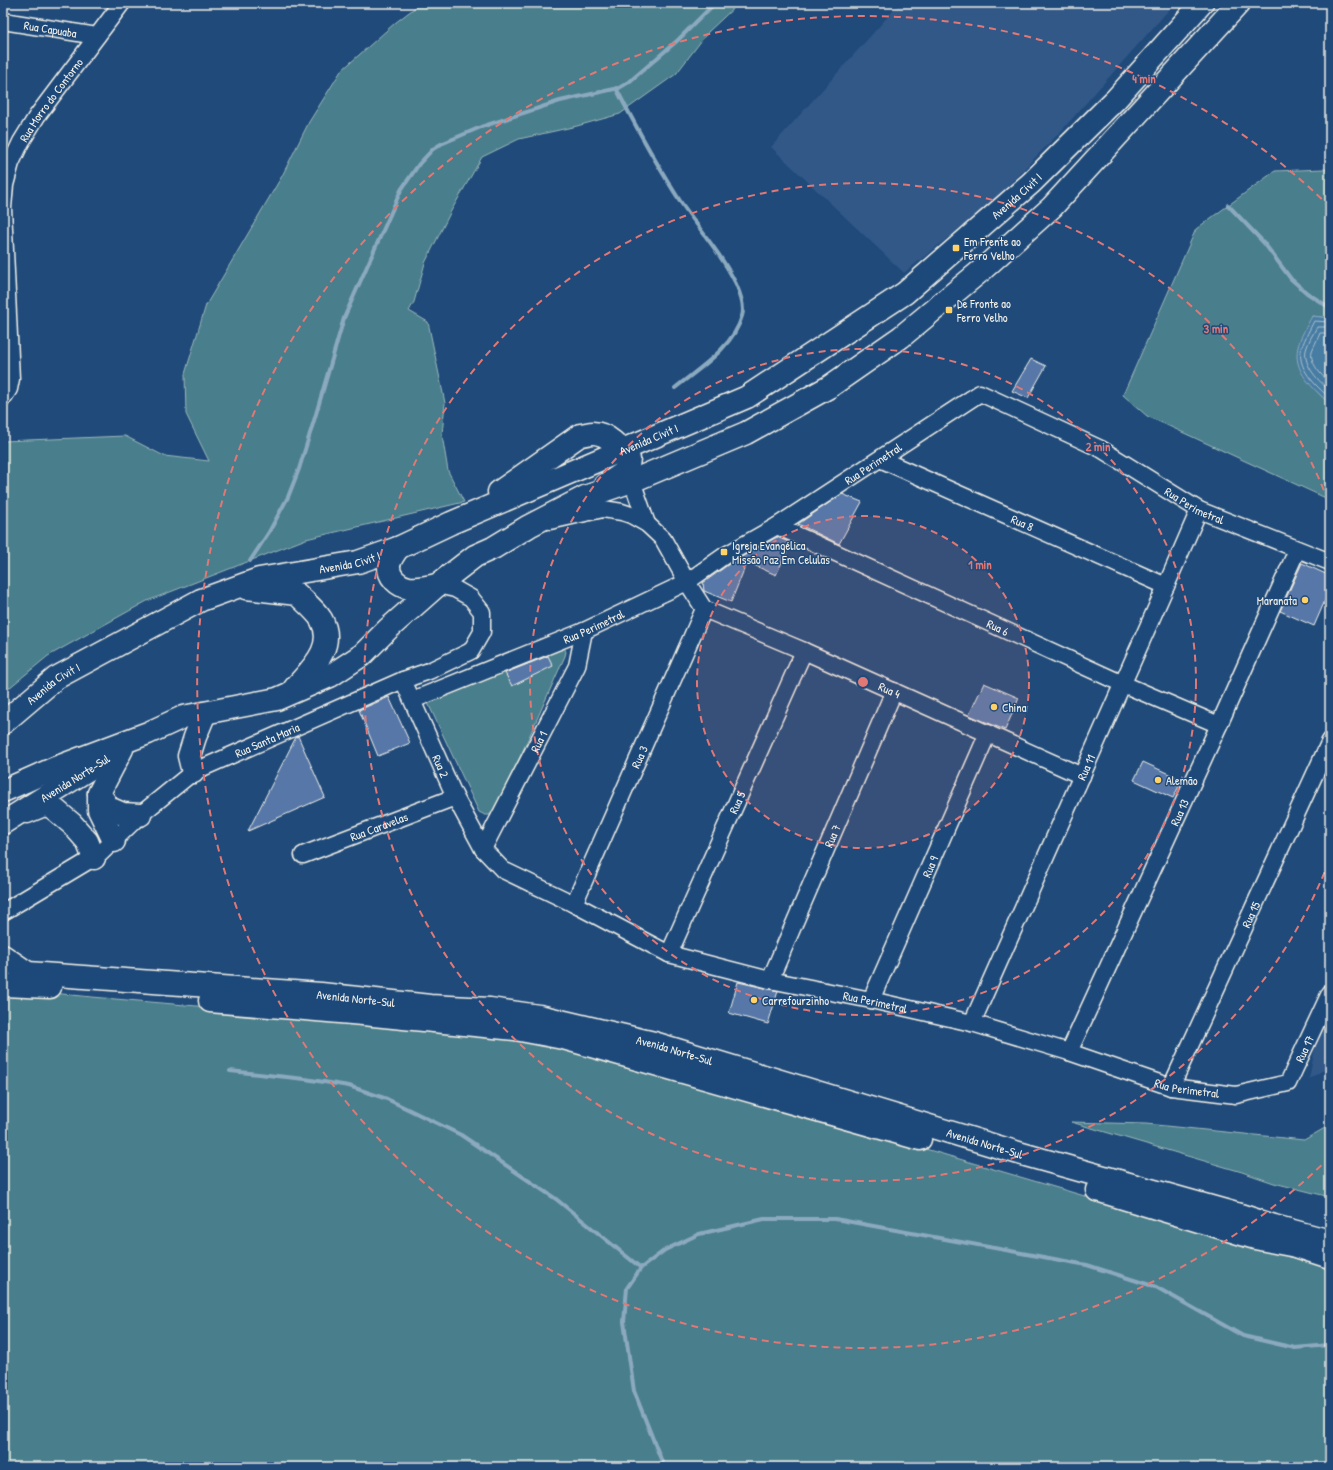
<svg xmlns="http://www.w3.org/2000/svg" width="1333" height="1470" viewBox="0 0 1333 1470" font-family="'Patrick Hand',sans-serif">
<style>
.built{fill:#305888}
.green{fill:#497e8c;stroke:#9eb8ba}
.water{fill:#467ba3;stroke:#8caabf}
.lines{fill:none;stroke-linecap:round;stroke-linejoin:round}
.shore{stroke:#aec2cc;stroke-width:1}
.stream{stroke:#8caabf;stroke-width:4}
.building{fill:#5777a8;stroke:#f4f1e8}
.street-casing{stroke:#f4f1e8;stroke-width:19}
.secondary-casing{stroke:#f4f1e8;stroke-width:25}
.street{stroke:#1f4a7a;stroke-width:16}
.secondary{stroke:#1f4a7a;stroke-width:22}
.ring{fill:none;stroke:#e27875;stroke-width:2;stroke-dasharray:7 5}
.poi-dot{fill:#ffd166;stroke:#1f4a7a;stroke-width:1.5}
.labels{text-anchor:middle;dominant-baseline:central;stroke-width:3;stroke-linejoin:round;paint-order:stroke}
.street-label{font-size:12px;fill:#f4f1e8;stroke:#1f4a7a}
.poi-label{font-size:12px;fill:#f4f1e8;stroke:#1f4a7a;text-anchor:start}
.centre{fill:#e27875;stroke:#1f4a7a;stroke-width:2}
.ring-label{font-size:12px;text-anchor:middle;font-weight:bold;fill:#e27875;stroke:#1f4a7a;stroke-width:3;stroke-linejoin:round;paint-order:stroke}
</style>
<rect width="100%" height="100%" fill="#1f4a7a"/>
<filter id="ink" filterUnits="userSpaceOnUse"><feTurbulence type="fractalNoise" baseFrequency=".025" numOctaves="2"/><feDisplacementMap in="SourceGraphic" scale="8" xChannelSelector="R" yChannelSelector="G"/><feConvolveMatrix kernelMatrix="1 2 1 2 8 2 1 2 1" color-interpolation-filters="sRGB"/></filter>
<g filter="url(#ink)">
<g class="built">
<polygon points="900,3 1175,3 1063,129 990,204 904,273 771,147"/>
<polygon points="1330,1013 1330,1066 1309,1079 1315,1048"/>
</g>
<g class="green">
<polygon points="421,3 739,3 708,32 676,74 620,114 577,126 519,139 482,157 451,211 425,263 414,302 409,311 428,322 445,403 442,435 448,471 464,502 306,539 147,601 48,656 3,693 3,441 125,436 164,456 209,461 186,414 185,374 206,305 282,176 309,122 341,71 395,23"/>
<polygon points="1323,169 1330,170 1330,318 1312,316 1317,392 1330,404 1330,500 1147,416 1123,395 1196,229 1275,171"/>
<polygon points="563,645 566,652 565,656 497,809 492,815 485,815 479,812 427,701"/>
<polygon points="3,988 92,997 348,1019 475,1033 618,1060 912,1145 1186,1226 1330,1261 1330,1467 3,1467"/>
<polygon points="1071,1122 1146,1124 1304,1140 1330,1125 1330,1197 1274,1183 1242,1172"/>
</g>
<path class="water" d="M1312,316L1330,318V404C1314,389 1292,371 1298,347C1300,337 1307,326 1312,316Z"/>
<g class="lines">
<g class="shore">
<path d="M1330,322L1314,321C1310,329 1305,338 1302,347C1295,367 1316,386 1330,398"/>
<path d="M1330,327H1317C1313,334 1308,342 1306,350C1303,366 1319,381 1330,391"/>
<path d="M1330,333H1320C1318,339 1314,345 1312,351C1309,363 1322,376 1330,383"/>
</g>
<g class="stream">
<path d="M616,88C636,127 658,167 682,204C700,230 722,255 736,284C740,293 745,307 742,316C733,348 699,368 675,388"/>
<polyline points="1228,205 1264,243 1291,279 1307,293 1330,308"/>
<polyline points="250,561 269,532 288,497 299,469 316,414 344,318 401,190 419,164 433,149 441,144 481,127 560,101 619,88 629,82 678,40 715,3"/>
<polyline points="230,1071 305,1079 349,1086 387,1099 461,1135 556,1199 641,1268"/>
<polyline points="664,1467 634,1391 624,1322 627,1288 641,1268 665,1250 699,1234 764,1219 835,1219 1087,1265 1156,1287 1243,1336 1295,1348 1330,1345"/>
</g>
</g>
<g class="building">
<polygon points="1031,359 1046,366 1028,398 1012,391"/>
<polygon points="842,494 862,502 839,544 798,524"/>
<polygon points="777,537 791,543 776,575 747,562 731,602 704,591 703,583 729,564"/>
<polygon points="1302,563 1330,576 1330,589 1314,626 1280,611"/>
<polygon points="548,656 553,666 512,686 505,673"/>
<polygon points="984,683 1019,698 1005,730 969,715"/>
<polygon points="389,697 410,743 378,756 359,710"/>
<polygon points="298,736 325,797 248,831 296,737"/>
<polygon points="1143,762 1182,780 1173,798 1134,780"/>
<polygon points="738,982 778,991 768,1024 729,1013"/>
</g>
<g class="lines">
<defs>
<g id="street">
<path id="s1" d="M3,21L97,36"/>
<path id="s2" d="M3,398L9,389L11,379L3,208L5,185L11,163L21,142L37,116L122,3"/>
<path id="s3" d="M880,459L1166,586"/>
<polyline points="632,481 647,524"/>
<path id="s4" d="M550,521L603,509L622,512L631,515L647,524L663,539L687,582L704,609L804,651L1082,776"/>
<path id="s5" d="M777,526L1123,684L1219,725"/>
<path id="s6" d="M403,680L455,797L483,849L503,870L574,904L669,954L770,980L871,1000L972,1023L1069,1052L1171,1087L1236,1095L1288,1083L1330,993"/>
<path id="s7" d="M413,700L584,631L687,582L724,556L777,526L980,393L1101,449L1199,510L1330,562"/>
<path id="s8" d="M483,849L577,666L584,631"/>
<path id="s9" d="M303,855L455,797"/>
<path id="s10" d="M574,904L704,609"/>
<path id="s11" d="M3,912L100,854L140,815L193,772L403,680L429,671L471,651L482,632V612L471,598L455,589L437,585"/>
<path id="s12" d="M669,954L804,651"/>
<path id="s13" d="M770,980L894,691"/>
<path id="s14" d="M871,1000L988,733"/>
<path id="s15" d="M972,1023L1166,586L1199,510"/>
<path id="s16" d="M1069,1052L1219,725L1297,550"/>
<path id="s17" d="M1171,1087L1330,741"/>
</g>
<g id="secondary">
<path d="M499,492L580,435C584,435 589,433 593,433C608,433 620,448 629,459C628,474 616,477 605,485"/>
<path d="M398,548C395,553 390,559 389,565C388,577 398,586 409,588C419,589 428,587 437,585"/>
<path d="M246,588L297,594C304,601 316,611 321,619C337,647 311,669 294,689"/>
<path id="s18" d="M3,723L56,678L201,600L259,579L358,562L398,548L451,523L747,397L905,293L1031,183L1116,99L1202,3"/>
<polyline points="122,749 99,793 109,808 123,814 140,815"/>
<polyline points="193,772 189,756 195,737 205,713"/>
<polyline points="3,791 55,768 148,733 183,717 277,699 330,676 362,655 388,629 440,583 475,556 493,548 529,526 585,497 632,481 746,433 829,387 901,337 983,269 1052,207 1239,3"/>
<polyline points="99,794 99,810 114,841"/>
<polyline points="27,812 44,805 52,807 72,824 87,841 94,858"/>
<polyline points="3,823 105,759"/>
<path id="s19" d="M3,956L28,973L321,994L430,1006L490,1009L539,1016L654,1043L1022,1154L1240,1215L1274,1226L1330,1241"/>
<polyline points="3,985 50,987"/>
<polyline points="210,1001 363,1014 515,1029 563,1038 920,1139"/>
<polyline points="1097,1190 1255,1238 1296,1246 1330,1257"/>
</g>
</defs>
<use href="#street" class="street-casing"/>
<use href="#secondary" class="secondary-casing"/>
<use href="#street" class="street"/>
<use href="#secondary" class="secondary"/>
</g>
</g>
<circle cx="863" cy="682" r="166" fill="#e27875" fill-opacity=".12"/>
<g class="ring">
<circle cx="863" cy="682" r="166"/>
<circle cx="863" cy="682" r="333"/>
<path d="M1329 861A499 499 0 1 1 1329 503"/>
<path d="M1330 1157A666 666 0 1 1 1330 207"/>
</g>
<g class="poi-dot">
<rect x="952" y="244" width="8" height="8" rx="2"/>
<rect x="945" y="306" width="8" height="8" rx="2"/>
<rect x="720" y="548" width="8" height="8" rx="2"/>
<circle cx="1305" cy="600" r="4"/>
<circle cx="994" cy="707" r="4"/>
<circle cx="1158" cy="780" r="4"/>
<circle cx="754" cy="1000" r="4"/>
</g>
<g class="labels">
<g class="street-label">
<text stroke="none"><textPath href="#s1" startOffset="48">Rua Capuaba</textPath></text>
<text stroke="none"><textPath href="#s2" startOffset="313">Rua Morro do Contorno</textPath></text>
<text stroke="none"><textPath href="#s18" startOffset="1156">Avenida Civit I</textPath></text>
<text stroke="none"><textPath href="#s18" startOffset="712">Avenida Civit I</textPath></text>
<text stroke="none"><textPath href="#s7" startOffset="519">Rua Perimetral</textPath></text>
<text stroke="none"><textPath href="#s7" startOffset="890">Rua Perimetral</textPath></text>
<text stroke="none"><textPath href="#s3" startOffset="156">Rua 8</textPath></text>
<text stroke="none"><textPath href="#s18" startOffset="388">Avenida Civit I</textPath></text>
<text stroke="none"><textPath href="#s7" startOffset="195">Rua Perimetral</textPath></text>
<text stroke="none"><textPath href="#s5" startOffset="243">Rua 6</textPath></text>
<text stroke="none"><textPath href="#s18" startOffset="64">Avenida Civit I</textPath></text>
<text stroke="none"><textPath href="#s4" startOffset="407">Rua 4</textPath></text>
<text stroke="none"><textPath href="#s11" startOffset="318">Rua Santa Maria</textPath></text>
<text stroke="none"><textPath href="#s8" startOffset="121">Rua 1</textPath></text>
<text stroke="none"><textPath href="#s10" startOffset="161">Rua 3</textPath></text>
<text stroke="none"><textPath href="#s6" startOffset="94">Rua 2</textPath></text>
<text stroke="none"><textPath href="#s15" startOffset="280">Rua 11</textPath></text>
<text transform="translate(75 778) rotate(-32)">Avenida Norte-Sul</text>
<text stroke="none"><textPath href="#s12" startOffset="166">Rua 5</textPath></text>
<text stroke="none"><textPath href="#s16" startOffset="264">Rua 13</textPath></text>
<text stroke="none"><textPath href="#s9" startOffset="81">Rua Caravelas</textPath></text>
<text stroke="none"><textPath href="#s13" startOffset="157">Rua 7</textPath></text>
<text stroke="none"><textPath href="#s14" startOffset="146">Rua 9</textPath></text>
<text stroke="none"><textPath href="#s17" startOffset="190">Rua 15</textPath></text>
<text stroke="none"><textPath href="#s19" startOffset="359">Avenida Norte-Sul</textPath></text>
<text stroke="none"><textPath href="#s6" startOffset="614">Rua Perimetral</textPath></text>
<text stroke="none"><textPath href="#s6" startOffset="1079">Rua 17</textPath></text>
<text stroke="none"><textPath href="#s19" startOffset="683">Avenida Norte-Sul</textPath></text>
<text stroke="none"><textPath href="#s6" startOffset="938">Rua Perimetral</textPath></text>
<text stroke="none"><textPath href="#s19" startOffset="1007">Avenida Norte-Sul</textPath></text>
</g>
<g class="poi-label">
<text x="964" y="241">Em Frente ao<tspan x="964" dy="14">Ferro Velho</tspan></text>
<text x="957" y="303">De Fronte ao<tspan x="957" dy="14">Ferro Velho</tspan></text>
<text x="732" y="545">Igreja Evangélica<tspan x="732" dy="14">Missão Paz Em Celulas</tspan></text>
<text x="1297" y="600" text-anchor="end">Maranata</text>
<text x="1002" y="707">China</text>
<text x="1166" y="780">Alemão</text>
<text x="762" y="1000">Carrefourzinho</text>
</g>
</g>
<circle cx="863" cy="682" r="6" class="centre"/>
<g class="ring-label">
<text x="1144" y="83">4 min</text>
<text x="1216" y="333">3 min</text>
<text x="1098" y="451">2 min</text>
<text x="980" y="569">1 min</text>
</g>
<rect width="1333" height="1470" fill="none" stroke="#1f4a7a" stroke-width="16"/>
<rect x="8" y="8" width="1317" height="1454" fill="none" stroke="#f4f1e8" stroke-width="1.5" filter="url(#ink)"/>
</svg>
